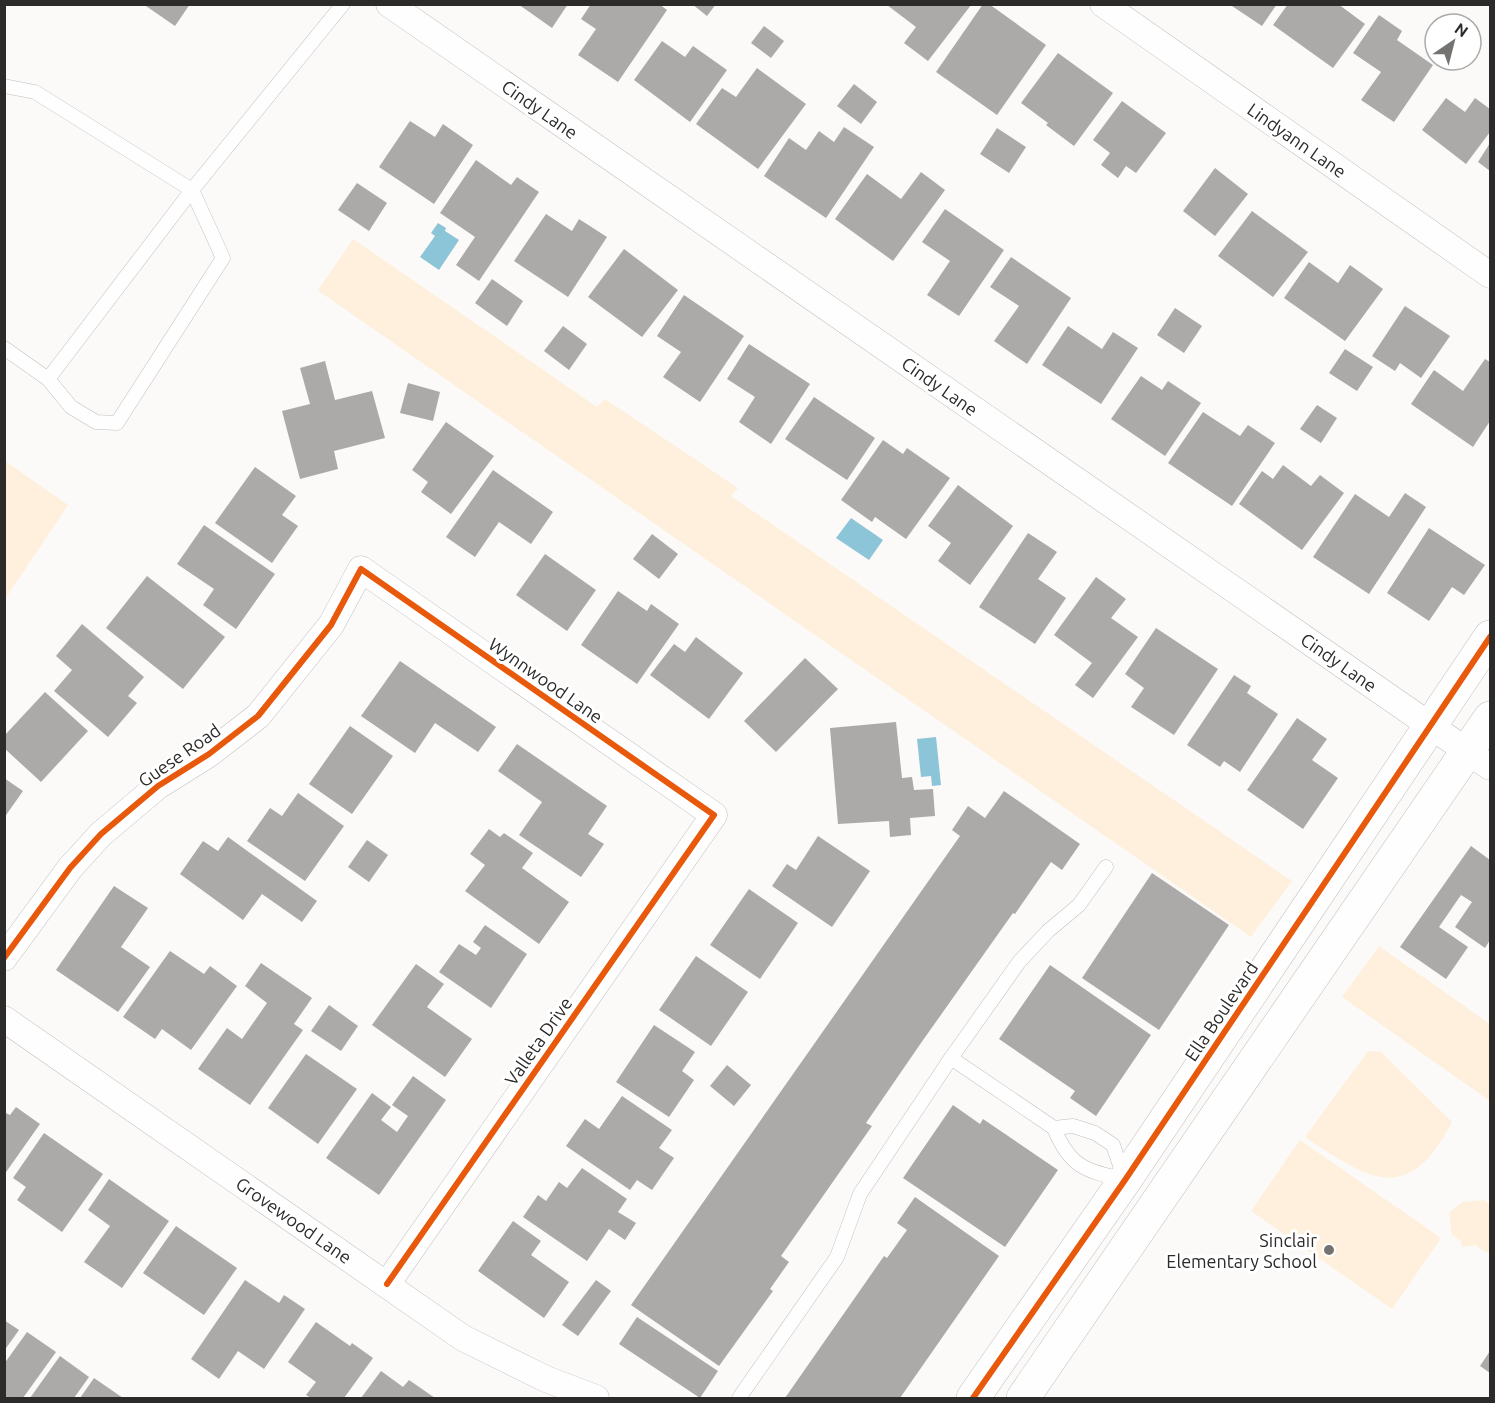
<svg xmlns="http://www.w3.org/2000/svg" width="1495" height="1403" viewBox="0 0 1495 1403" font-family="Ubuntu,sans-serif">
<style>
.green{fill:#fef0dc}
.water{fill:#8cc4d8}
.building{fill:#abaaa8}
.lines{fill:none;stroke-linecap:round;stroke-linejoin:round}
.lane-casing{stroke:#c1bfbd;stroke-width:15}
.street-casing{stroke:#c1bfbd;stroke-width:27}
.secondary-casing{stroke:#c1bfbd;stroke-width:34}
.lane{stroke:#fffefe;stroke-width:14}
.street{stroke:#fffefe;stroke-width:26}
.secondary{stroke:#fffefe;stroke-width:33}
.cycleway-casing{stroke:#fff;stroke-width:10}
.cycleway{stroke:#e8590c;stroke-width:6}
.poi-dot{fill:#757372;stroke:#fff;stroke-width:2}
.labels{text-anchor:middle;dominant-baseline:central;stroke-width:6;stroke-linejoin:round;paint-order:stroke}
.street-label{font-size:18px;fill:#2d2b2a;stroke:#fff}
.poi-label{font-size:18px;fill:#2d2b2a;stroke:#fff;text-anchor:end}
</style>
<rect width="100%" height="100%" fill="#fcfaf8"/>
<g class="green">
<polygon points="353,239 597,407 605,399 738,488 731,496 1292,881 1251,937 320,292 318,290"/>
<polygon points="5,461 68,505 5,599"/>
<polygon points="1379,946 1490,1024 1490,1101 1342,997"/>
<path d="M1368,1051L1381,1052L1452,1122C1408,1207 1369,1180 1305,1137Z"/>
<polygon points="1300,1140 1441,1238 1392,1309 1251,1211"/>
<polygon points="1484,1200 1490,1205 1490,1252 1487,1253 1475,1245 1462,1247 1460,1240 1452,1235 1449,1213 1462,1202"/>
</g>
<g class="water">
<polygon points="438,223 446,228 445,231 459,240 439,270 420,257 435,236 431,233"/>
<polygon points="851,518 883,540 869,560 836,538"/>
<polygon points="936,737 941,785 932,786 931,776 921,777 917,739"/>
</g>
<g class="building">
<polygon points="143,4 190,4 175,26"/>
<polygon points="518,4 568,4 552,28"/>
<polygon points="591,4 659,4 667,10 618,82 578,55 596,29 581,19"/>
<polygon points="692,4 716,4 707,16"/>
<polygon points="983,4 989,4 1046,45 997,115 936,72"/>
<polygon points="1229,4 1277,4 1262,26"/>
<polygon points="1288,4 1338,4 1365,24 1333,68 1273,25"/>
<polygon points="887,5 971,5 928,61 904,43 916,27"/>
<polygon points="1379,15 1402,31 1397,40 1433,65 1394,122 1361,100 1381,72 1353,53"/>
<polygon points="764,26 784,41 771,58 751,43"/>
<polygon points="662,41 685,57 693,46 727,70 690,122 634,80"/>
<polygon points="1058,53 1113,93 1074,146 1046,125 1048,123 1021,103"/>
<polygon points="757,68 806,104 758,169 696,124 722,88 736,97"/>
<polygon points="854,84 877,102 861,124 837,106"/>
<polygon points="1446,98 1465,112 1475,98 1490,109 1490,132 1466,164 1422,130"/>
<polygon points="1122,101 1166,133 1136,173 1126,166 1118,178 1101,165 1110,153 1093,140"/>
<polygon points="410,121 435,137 443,124 473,145 434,204 379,167"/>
<polygon points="844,127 874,147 826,218 764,176 789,138 806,150 819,131 834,142"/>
<polygon points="997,128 1026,147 1009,173 980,154"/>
<polygon points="1490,143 1490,171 1478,162"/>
<polygon points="476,160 511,185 517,177 539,192 479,281 456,265 475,237 440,213"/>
<polygon points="1215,168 1248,194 1215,236 1183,211"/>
<polygon points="921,172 945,190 893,261 835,219 867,174 901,199"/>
<polygon points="357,183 387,203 369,231 338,210"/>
<polygon points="945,209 1004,250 959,316 927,295 950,261 922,242"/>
<polygon points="1252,211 1308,252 1273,297 1218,256"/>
<polygon points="546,214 572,231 579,219 607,237 568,297 514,261"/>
<polygon points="624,249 678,290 642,337 588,297"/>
<polygon points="1011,257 1071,298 1027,364 994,341 1019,306 990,287"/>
<polygon points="1309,262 1338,283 1350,265 1383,289 1345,341 1284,298"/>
<polygon points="492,279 523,301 507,326 475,303"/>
<polygon points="684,295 744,336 700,402 663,377 681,352 657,336"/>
<polygon points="1405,306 1450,336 1421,378 1400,363 1395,371 1372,356"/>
<polygon points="1175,308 1202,326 1184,353 1157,335"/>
<polygon points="563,326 587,344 569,370 544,351"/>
<polygon points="1068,326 1102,349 1113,332 1138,348 1101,404 1042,365"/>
<polygon points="749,344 810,384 771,444 739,422 755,397 727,379"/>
<polygon points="1345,349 1373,367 1357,391 1329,373"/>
<polygon points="1485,359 1490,362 1490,421 1473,447 1411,404 1434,370 1463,391"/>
<polygon points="325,361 335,400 372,391 385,438 334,451 338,469 300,479 282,411 310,404 300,368"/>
<polygon points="1141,376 1162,390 1168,381 1201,403 1165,456 1111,419"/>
<polygon points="408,383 440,392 433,421 400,413"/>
<polygon points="814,397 875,438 847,480 785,439"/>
<polygon points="1317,405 1337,418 1321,443 1300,429"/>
<polygon points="1203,412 1240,436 1248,425 1275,443 1232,506 1168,463"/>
<polygon points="446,422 494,456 451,514 421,492 428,482 412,470"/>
<polygon points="883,440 903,454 907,448 950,478 906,539 875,517 872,522 841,500"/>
<polygon points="1283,465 1311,486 1320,475 1344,493 1302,550 1239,504 1262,471 1273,479"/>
<polygon points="255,467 296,496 282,515 298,526 272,563 215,523"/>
<polygon points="493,470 553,512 531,544 499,522 475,557 446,537"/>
<polygon points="958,485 1013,526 970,585 938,561 951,543 928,526"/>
<polygon points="1405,493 1426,507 1369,594 1313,557 1355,494 1389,517"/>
<polygon points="204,525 275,574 236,629 203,605 214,589 177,564"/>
<polygon points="1429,528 1485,565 1464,595 1452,587 1429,621 1387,593"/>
<polygon points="1028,533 1057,552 1038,579 1066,598 1035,644 979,607"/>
<polygon points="652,534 678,554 659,579 633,559"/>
<polygon points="545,554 596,590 567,631 516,595"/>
<polygon points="147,576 225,637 183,689 106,628"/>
<polygon points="1096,577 1126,599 1111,618 1138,637 1093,698 1075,685 1092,663 1054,635"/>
<polygon points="618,591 647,611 651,604 679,624 637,684 581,645"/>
<polygon points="82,624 144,677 128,696 137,703 108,737 54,691 72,670 56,656"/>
<polygon points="1156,628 1218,669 1174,735 1131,707 1144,688 1125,674"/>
<polygon points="696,637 743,673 709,719 650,675 674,644 685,652"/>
<polygon points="805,658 838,689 776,752 744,721"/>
<polygon points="400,661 496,727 478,752 435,723 415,753 361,716"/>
<polygon points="1234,675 1251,686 1247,693 1278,714 1240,772 1224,761 1220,767 1187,745"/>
<polygon points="45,692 88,731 41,782 4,748 4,736"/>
<polygon points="1297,718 1327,739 1312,760 1338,778 1303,829 1247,790"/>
<polygon points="896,722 902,778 912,777 914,790 933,789 935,816 910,818 911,835 890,837 889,821 838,824 830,728"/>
<polygon points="350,726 393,756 352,814 309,784"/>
<polygon points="517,744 607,806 588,834 604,844 581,877 519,835 542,802 498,771"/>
<polygon points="4,778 23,791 4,818"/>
<polygon points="1004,791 1080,844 1062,870 1051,862 1015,914 1013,913 921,1043 866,1123 872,1126 781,1256 789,1262 770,1289 773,1291 719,1366 631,1305 960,836 952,830 968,806 985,818"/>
<polygon points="298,793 344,826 305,881 247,841 270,808 282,816"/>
<polygon points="489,829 500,837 504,833 533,853 522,868 569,902 539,944 465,891 485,865 470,854"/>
<polygon points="818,836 870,871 832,927 772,886 787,864 796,870"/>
<polygon points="228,837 317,901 302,922 262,894 243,920 180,874 203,841 218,851"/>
<polygon points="367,840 388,855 369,882 348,867"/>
<polygon points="1471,846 1490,860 1490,940 1485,948 1455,927 1472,902 1461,895 1439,927 1468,947 1446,979 1400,947"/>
<polygon points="1152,873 1229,925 1159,1030 1082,978"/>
<polygon points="114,886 148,908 121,947 150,967 118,1012 56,970"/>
<polygon points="749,889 798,923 760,979 710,945"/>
<polygon points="485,925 527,954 491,1008 439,972 459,944 476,955 481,948 473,942"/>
<polygon points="170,951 204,974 210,966 237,986 191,1050 162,1029 155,1039 123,1017"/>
<polygon points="696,956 748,992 711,1046 659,1010"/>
<polygon points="261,963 312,998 294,1024 303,1030 250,1105 198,1069 227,1028 242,1039 267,1003 245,986"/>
<polygon points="416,964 444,984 427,1007 472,1039 445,1077 372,1025"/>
<polygon points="1050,965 1151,1035 1096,1116 1070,1098 1075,1091 999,1039"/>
<polygon points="329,1005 358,1026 341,1051 311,1031"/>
<polygon points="654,1025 695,1052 682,1071 694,1080 669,1117 616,1082"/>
<polygon points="306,1054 357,1089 318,1144 268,1108"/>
<polygon points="727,1065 751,1085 734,1106 710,1086"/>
<polygon points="413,1076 446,1100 379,1195 326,1158 372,1093 391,1107 381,1120 397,1132 408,1116 392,1105"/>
<polygon points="622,1096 672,1130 659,1148 674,1158 652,1190 637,1180 630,1190 566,1146 585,1119 599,1129"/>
<polygon points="953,1105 980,1124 983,1119 1058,1170 1005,1247 903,1178"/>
<polygon points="16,1107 40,1124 4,1175 4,1112 10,1115"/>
<polygon points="44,1133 103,1174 62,1232 17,1200 26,1187 13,1178"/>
<polygon points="582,1168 627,1199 618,1212 636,1223 625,1240 609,1229 587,1261 523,1217 538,1195 546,1201 559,1182 567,1188"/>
<polygon points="109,1179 169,1221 122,1288 84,1262 110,1226 88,1210"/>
<polygon points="915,1197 999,1256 900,1398 785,1398 884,1256 887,1258 907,1230 897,1223"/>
<polygon points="513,1221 541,1241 531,1255 569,1282 544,1318 478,1271"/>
<polygon points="176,1226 237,1268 204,1315 143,1273"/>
<polygon points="245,1280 279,1303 284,1295 305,1309 264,1369 238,1351 219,1379 191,1359"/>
<polygon points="596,1280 611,1291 578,1336 562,1325"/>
<polygon points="637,1317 718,1371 700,1398 619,1344"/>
<polygon points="4,1320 19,1330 4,1351"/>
<polygon points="316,1322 350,1346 352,1343 373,1358 344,1398 311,1398 306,1395 316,1382 288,1362"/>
<polygon points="27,1332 56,1352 23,1398 4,1398 4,1364"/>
<polygon points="1490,1351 1490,1373 1480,1366"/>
<polygon points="60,1356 89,1377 74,1398 30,1398"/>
<polygon points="381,1371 403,1387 409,1380 435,1398 361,1398"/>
<polygon points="94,1378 123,1398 80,1398"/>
</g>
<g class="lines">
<defs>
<g id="lane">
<polyline points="4,86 35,92 192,190 223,258 117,423 96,422 71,407 48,379 4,348"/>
<polyline points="48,379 192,190 343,4"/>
<path d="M951,1058L1054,1128C1069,1166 1086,1172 1124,1179"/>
<polyline points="1054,1128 1073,1126 1095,1133 1113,1145 1124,1177"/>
<polyline points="739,1398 837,1257 860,1194 951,1058 1019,962 1048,931 1079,905 1106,867"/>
</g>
<g id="street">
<polyline points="389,4 1490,767"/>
<polyline points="1103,4 1490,275"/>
<polyline points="4,958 70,868 101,834 158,786 209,754 258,716 331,625 361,569 714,815 387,1284"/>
<polyline points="4,1019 463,1338 546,1379 596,1398"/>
</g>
<g id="secondary">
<polyline points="973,1398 1125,1180 1490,637"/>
<polyline points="1023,1398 1490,718"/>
</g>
</defs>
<use href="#lane" class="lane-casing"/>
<use href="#street" class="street-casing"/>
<use href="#secondary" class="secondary-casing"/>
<use href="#lane" class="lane"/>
<use href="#street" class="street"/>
<use href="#secondary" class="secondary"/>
<defs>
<g id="cycleway">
<polyline points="4,958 70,868 101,834 158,786 209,754 258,716 331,625 361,569 714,815 387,1284"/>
<polyline points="973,1398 1125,1180 1490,637"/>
</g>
</defs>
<use href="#cycleway" class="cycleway-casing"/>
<use href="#cycleway" class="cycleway"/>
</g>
<circle class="poi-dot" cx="1329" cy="1250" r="6"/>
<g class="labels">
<g class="street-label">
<text transform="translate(540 109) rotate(35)">Cindy Lane</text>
<text transform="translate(1297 140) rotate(35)">Lindyann Lane</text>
<text transform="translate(940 386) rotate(35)">Cindy Lane</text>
<text transform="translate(1339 662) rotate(35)">Cindy Lane</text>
<text transform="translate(546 680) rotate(35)">Wynnwood Lane</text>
<text transform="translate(179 755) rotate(-35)">Guese Road</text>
<text transform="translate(1221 1011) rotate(-56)">Ella Boulevard</text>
<text transform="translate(538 1041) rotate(-55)">Valleta Drive</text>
<text transform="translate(294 1220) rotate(35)">Grovewood Lane</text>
</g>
<g class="poi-label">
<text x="1317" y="1240">Sinclair<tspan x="1317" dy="21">Elementary School</tspan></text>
</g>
</g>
<rect width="1495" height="1403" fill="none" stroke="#2d2b2a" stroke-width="12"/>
<g transform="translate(1453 42) rotate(35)"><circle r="28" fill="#ffffff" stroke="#abaaaa" stroke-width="1.5"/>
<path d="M0-4.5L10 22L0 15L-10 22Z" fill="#757372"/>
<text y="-9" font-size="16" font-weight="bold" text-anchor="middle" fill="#2d2b2a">N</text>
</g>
</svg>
